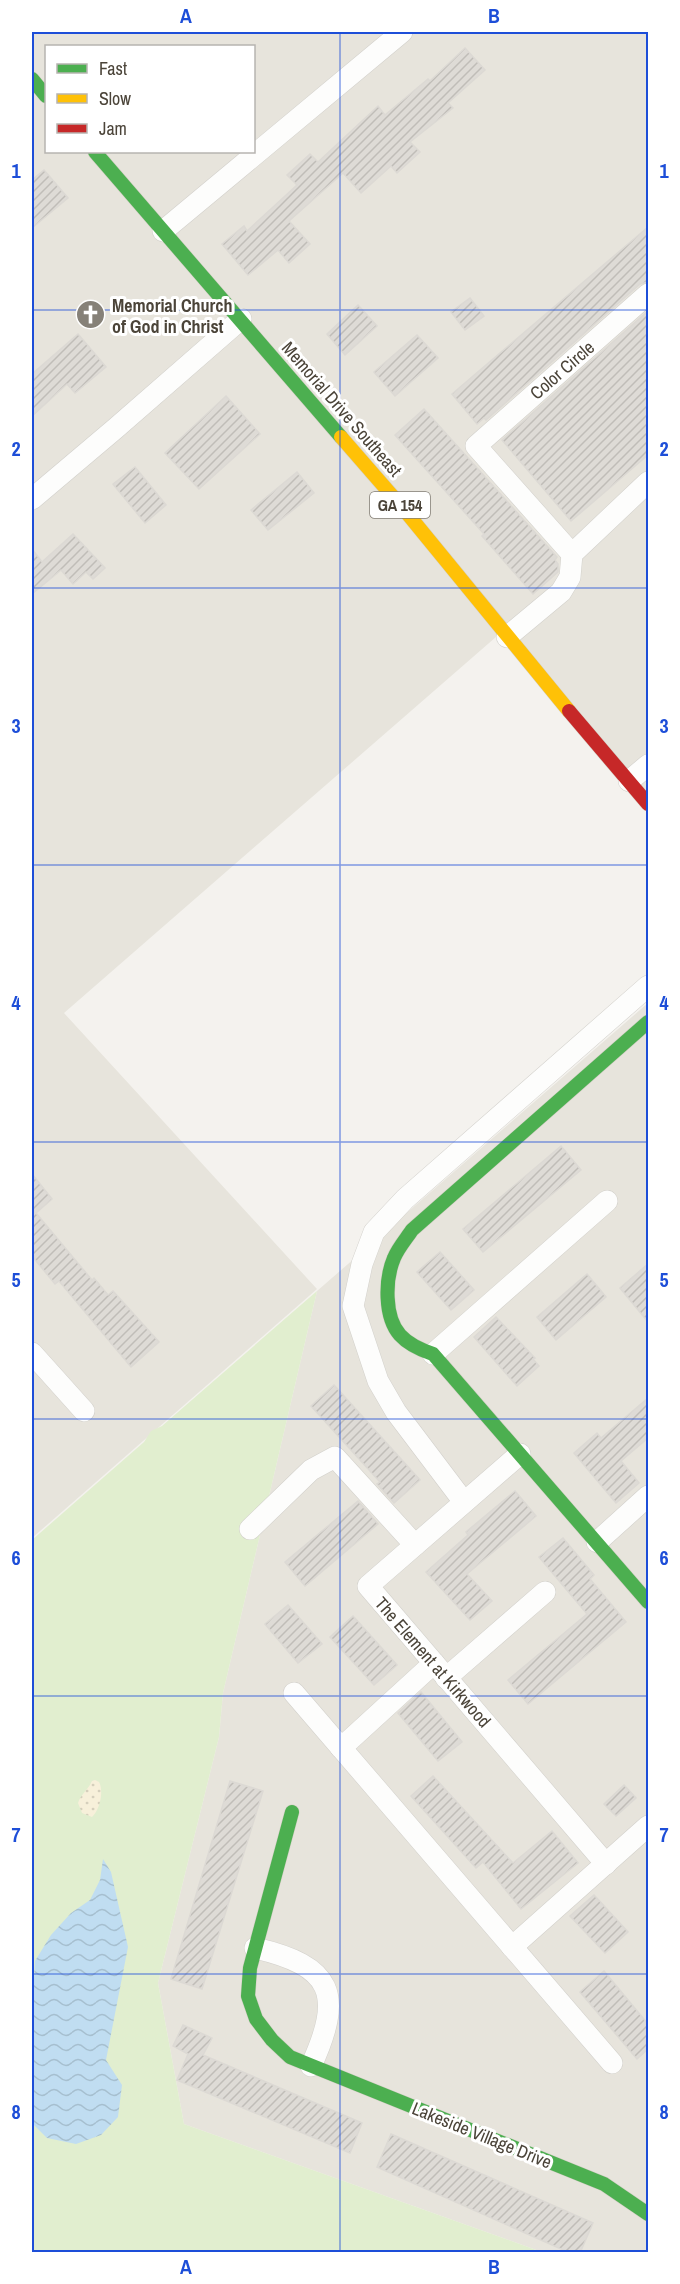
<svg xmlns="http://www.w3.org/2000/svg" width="680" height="2284" viewBox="0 0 680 2284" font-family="'Archivo Narrow',sans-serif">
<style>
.residential{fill:#e7e4dc;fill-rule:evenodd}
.grass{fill:#e1eecf}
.sand{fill:url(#sand-dots)}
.water{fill:url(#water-waves)}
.building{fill:url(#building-hatch);stroke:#dcd9d4;stroke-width:1.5}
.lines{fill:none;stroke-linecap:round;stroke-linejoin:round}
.street-casing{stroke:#d2d0cb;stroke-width:22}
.fast-casing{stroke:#d3cfc5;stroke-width:15}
.slow-casing{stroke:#d3cfc5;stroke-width:15}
.jam-casing{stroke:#d3cfc5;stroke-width:15}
.street{stroke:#fdfdfc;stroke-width:21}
.fast{stroke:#4caf50;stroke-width:14}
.slow{stroke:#ffc107;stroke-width:14}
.jam{stroke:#c62828;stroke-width:14}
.grid{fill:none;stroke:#1d4ed8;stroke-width:1.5;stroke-opacity:0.55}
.labels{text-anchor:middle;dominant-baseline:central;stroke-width:6;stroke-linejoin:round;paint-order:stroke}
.shield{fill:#fff;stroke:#817c74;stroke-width:1.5}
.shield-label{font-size:16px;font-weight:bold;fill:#4b4439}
.poi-label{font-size:18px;font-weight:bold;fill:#4b4439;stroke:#fff;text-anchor:start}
.street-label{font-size:18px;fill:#4b4439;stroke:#fff}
.neatline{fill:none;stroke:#1d4ed8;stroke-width:2}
.grid-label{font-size:20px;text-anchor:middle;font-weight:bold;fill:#1d4ed8}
</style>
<defs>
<pattern id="sand-dots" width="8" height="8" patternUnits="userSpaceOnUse" patternTransform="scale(1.5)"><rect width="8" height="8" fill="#f7f0da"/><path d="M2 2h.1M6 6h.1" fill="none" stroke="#d5cfbc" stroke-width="1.8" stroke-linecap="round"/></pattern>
<pattern id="water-waves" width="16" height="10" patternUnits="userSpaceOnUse" patternTransform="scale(1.5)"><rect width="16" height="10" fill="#c0ddf1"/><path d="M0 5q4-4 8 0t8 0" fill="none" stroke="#a6bfcf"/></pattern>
<pattern id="building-hatch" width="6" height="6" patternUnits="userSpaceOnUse" patternTransform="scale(1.5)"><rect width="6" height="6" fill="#dedbd6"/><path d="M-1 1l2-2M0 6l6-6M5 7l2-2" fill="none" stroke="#c0bdb8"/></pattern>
</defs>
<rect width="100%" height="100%" fill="#f4f2ee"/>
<g class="residential">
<path d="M32,32H648V795L504,630L64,1013L317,1289L32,1538ZM46,46H254V152H46Z"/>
<polygon points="648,1003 648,2252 542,2252 184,2124 158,1983 219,1737 223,1693 317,1291"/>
</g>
<polygon class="grass" points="317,1291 223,1693 219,1737 158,1983 184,2124 542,2252 32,2252 32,1540 144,1442 151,1431 162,1426"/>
<path class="sand" d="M95,1780L99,1782C104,1791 100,1810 92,1817L82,1813L78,1803C81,1794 88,1790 92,1781Z"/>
<polygon class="water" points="103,1859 111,1872 128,1947 106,2060 122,2085 118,2117 101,2135 76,2144 47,2138 32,2123 32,2017 35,1961 51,1935 71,1913 90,1900 100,1880"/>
<g class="building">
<polygon points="465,48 485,70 448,103 453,108 410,142 420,152 397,173 391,166 361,193 343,173 289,221 310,244 289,263 278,250 248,275 222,244 244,226 247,231 297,185 287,175 310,154 318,162 378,106 385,115 428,79 430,81"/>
<polygon points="44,170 68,198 32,228 32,180"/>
<polygon points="648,227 648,282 640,284 486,420 484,418 477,424 452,394"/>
<polygon points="470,298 484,316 465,330 451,312"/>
<polygon points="358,305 377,326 345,355 327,334"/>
<polygon points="648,311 648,455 571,521 502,440"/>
<polygon points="78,334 106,367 75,393 67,384 32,416 32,374"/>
<polygon points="417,335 438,358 395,396 374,372"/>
<polygon points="226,396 260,434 199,489 165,453"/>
<polygon points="424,409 557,557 555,560 558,564 558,572 533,594 482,536 484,534 395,435"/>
<polygon points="135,467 166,505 145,523 113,484"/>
<polygon points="297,472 314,493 268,530 251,510"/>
<polygon points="73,534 105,568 93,579 86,572 73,584 61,570 32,594 32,549 42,562"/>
<polygon points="561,1146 581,1170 483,1252 463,1229"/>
<polygon points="32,1174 52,1199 36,1213 92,1280 94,1278 108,1295 113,1291 159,1342 131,1367 59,1281 55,1284 32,1256"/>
<polygon points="440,1252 474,1290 451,1310 417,1272"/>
<polygon points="648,1264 648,1322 620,1288"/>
<polygon points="587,1274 606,1297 556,1340 537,1317"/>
<polygon points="496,1317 535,1358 533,1359 539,1366 517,1386 474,1337"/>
<polygon points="334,1385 420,1480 394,1503 377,1484 380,1482 311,1406"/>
<polygon points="648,1398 648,1438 621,1461 639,1483 616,1503 574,1453 597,1433 601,1438"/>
<polygon points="515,1491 536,1516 467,1574 492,1601 470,1620 426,1572 468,1535 466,1532"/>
<polygon points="358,1501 378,1524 305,1586 285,1562"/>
<polygon points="563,1538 594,1575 590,1579 626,1622 528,1704 508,1680 587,1614 539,1557"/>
<polygon points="288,1605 322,1644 298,1663 265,1624"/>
<polygon points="353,1616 397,1665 374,1685 330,1637"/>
<polygon points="421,1692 462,1742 438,1761 398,1713"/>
<polygon points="433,1776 513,1863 552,1831 578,1863 521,1909 483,1862 476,1868 411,1796"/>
<polygon points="230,1781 263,1791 202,1989 171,1979"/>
<polygon points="624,1785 636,1798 616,1816 604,1804"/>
<polygon points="594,1895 628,1932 605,1953 570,1916"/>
<polygon points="604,1971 648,2024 648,2049 637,2059 580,1992"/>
<polygon points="183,2025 212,2038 203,2055 362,2123 350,2153 177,2080 188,2054 173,2046"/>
<polygon points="391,2134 593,2223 580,2253 570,2253 377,2167"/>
</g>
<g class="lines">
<defs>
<g id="street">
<polyline points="163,231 402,32"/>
<polyline points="32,499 116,428 241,319"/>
<polyline points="572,554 476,446 648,294"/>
<polyline points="507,637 561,592 570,577 572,554 648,482"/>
<polyline points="629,781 648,765"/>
<polyline points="32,1353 84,1411"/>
<polyline points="433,1354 607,1201"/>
<polyline points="520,1454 368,1586 606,1864"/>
<polyline points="464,1502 396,1412 378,1381 353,1306 362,1264 374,1232 405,1199 648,986"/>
<polyline points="250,1529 311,1470 335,1457 415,1545"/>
<polyline points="597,1542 648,1496"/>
<polyline points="446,1678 545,1592"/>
<polyline points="294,1693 612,2063"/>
<polyline points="341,1748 434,1663"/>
<polyline points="512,1947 648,1826"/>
<path d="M255,1948C333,1966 344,1994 311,2066"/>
</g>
<g id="fast">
<polyline points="32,79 46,96"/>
<polyline points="95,152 341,437"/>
<path d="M648,1022L412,1230C406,1239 398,1248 394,1258C385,1279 384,1317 400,1335C409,1345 421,1350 433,1354L648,1602"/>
<polyline points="292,1812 250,1968 248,1996 256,2019 272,2040 290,2057 604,2184 648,2214"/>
</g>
<polyline id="slow" points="341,437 402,507 569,711"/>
<polyline id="jam" points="569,711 648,804"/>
</defs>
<use href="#street" class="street-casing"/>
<use href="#fast" class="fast-casing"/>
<use href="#slow" class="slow-casing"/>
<use href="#jam" class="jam-casing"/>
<use href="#street" class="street"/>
<use href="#fast" class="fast"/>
<use href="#slow" class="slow"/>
<use href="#jam" class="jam"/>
</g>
<path class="grid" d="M340,32V2252M32,310H648M32,588H648M32,865H648M32,1142H648M32,1419H648M32,1696H648M32,1974H648"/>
<defs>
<symbol id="church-disc" viewBox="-11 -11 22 22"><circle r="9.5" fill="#868178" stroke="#fff"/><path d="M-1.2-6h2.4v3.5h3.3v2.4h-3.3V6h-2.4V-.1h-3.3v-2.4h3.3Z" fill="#fff"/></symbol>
</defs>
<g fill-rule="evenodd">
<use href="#church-disc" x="74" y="298" width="33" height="33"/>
</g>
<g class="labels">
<rect class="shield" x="370" y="492" width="60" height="26" rx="4.5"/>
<g class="shield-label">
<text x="400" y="505">GA 154</text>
</g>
<g class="poi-label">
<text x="112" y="305">Memorial Church<tspan x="112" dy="21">of God in Christ</tspan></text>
</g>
<g class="street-label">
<text transform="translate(562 370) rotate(-41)">Color Circle</text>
<text transform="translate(342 409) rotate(49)">Memorial Drive Southeast</text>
<text transform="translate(433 1662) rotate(49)">The Element at Kirkwood</text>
<text transform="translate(482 2135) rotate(22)">Lakeside Village Drive</text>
</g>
</g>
<rect width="680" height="2284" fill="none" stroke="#ffffff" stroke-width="66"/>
<rect x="45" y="45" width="210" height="108" fill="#ffffff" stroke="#b7b4b0" stroke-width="1.5"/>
<rect x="57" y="64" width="30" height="9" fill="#4caf50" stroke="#b7b4b0" stroke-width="1.5"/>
<text x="99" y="75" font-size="18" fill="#4b4439">Fast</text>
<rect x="57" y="94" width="30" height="9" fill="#ffc107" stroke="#b7b4b0" stroke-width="1.5"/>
<text x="99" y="105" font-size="18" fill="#4b4439">Slow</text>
<rect x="57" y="124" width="30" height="9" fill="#c62828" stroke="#b7b4b0" stroke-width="1.5"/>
<text x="99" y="135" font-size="18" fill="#4b4439">Jam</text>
<rect x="33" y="33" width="614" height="2218" class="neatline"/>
<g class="grid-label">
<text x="186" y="23">A</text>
<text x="494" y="23">B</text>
<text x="16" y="178">1</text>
<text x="664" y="178">1</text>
<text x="16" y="456">2</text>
<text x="664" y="456">2</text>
<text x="16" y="733">3</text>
<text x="664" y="733">3</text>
<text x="16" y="1010">4</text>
<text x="664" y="1010">4</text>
<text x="16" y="1287">5</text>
<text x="664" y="1287">5</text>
<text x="16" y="1565">6</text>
<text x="664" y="1565">6</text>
<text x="16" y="1842">7</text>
<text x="664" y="1842">7</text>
<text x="16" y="2119">8</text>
<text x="664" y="2119">8</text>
<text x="186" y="2274">A</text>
<text x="494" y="2274">B</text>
</g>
</svg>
